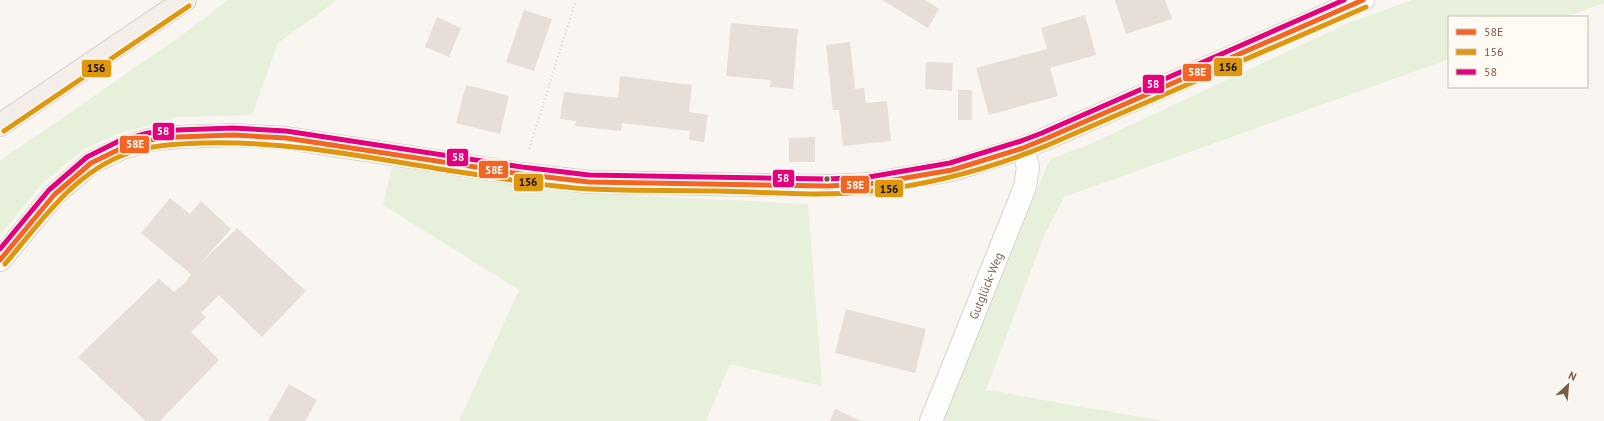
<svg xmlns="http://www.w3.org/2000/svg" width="1604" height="421" viewBox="0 0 1604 421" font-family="'PT Sans',sans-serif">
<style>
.green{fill:#e7f0db}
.building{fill:#e6ded7}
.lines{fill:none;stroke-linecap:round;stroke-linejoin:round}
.minor-casing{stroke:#d7d1cb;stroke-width:24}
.major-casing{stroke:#dad1cc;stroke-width:24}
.path{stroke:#dcd5d0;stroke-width:2.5;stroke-dasharray:1 3;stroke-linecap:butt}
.minor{stroke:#fefefd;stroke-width:22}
.major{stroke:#f3eee8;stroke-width:22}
.bus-1-casing{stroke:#fffaf3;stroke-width:8}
.bus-2-casing{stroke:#fffaf3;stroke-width:8}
.bus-3-casing{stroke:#fffaf3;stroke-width:8}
.bus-1{stroke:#f26522;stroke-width:5}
.bus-2{stroke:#de970f;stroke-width:5}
.bus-3{stroke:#e5007d;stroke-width:5}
.bus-dot{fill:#7a5c4d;stroke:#fffaf3;stroke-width:1.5}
.labels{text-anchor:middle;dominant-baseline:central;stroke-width:4;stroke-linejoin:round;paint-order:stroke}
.street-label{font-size:12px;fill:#7a5c4d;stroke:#fffaf3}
.line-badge{stroke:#fffaf3;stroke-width:1.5}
.badge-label{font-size:11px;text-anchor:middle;font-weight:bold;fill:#fff}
.pale-badge-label{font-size:11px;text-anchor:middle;font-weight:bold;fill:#111}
</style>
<rect width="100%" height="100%" fill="#f9f5f0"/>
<g class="green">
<polygon points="228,0 337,0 278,43 252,115 179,117 118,134 84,149 43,183 0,235 0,161 178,38"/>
<polygon points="1412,0 1604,0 1604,3 1566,17 1449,17 1449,59 1064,197 1044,236 986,390 1164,421 939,421 1050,159 1088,145 1346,24"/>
<polygon points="392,167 518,186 581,193 808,204 822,386 730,364 706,421 459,421 519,290 383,205"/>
</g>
<g class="building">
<polygon points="882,0 925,0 939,9 928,28"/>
<polygon points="1115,0 1165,0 1172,19 1126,34"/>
<polygon points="524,10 552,19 534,71 506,62"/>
<polygon points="1085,15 1096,55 1050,68 1058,96 989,115 976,68 1047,49 1041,28"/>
<polygon points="437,17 461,28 449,57 425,47"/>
<polygon points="731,23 798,29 793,89 770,87 771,80 726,76"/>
<polygon points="850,42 855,89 864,88 866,103 887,101 891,141 843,146 839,110 833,110 826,45"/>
<polygon points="926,62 953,63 952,91 925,89"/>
<polygon points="620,76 692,85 689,112 708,115 704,142 689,140 690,131 622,123 621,131 575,126 576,121 560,119 564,92 618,98"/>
<polygon points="466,85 509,96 500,134 456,123"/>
<rect x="958" y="90" width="14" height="30"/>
<polygon points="815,137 815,162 789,162 789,138"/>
<polygon points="170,198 190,214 201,201 231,229 198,266 237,228 306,291 262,337 219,295 201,313 206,317 191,332 219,360 160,421 146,421 78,357 159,279 174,292 186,282 191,274 141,233"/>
<polygon points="846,309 926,329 915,373 835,353"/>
<polygon points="289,384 317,400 305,421 268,421"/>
<polygon points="835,409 861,421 830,421"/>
</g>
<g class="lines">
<defs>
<g id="minor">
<polyline points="0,260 54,195 91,163 122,148 149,140 177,137 233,135 286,138 521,174 589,182 828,186 870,184 952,170 1023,148 1045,139 1345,7 1363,0"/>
<path id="s1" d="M931,421L1025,187L1028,167L1023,148"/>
</g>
<polyline id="major" points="0,125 185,0"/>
</defs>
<use href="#minor" class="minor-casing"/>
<use href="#major" class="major-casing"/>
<polyline class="path" points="529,149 576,0"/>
<use href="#minor" class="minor"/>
<use href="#major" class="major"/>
<defs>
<polyline id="bus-1" points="0,260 54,195 91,163 122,148 149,140 177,137 233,135 286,138 521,174 589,182 828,186 870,184 952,170 1023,148 1045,139 1363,0"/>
<g id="bus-2">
<polyline points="4,131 189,6"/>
<path d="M5,264C40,223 73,173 126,154C150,145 176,144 202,143C288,140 374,159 459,172C502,178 547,187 590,189C633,191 675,190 717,191C767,192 822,197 872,191C932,184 992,168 1048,145L1366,7"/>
</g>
<polyline id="bus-3" points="0,249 49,190 87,157 119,141 148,133 177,130 233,128 286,131 522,167 589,175 828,179 869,177 950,163 1021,141 1042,133 1344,0"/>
</defs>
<use href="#bus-1" class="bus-1-casing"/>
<use href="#bus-2" class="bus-2-casing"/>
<use href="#bus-3" class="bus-3-casing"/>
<use href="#bus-1" class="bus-1"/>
<use href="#bus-2" class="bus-2"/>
<use href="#bus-3" class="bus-3"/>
</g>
<circle class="bus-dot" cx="827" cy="179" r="3.5"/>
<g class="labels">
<g class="street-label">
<text stroke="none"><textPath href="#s1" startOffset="146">Gutglück-Weg</textPath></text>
</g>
</g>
<g class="line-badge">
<rect x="1213" y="57" width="30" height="20" rx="4" fill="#de970f"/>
<rect x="81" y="59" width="31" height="19" rx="4" fill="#de970f"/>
<rect x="1182" y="63" width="30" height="19" rx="4" fill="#f26522"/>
<rect x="1142" y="74" width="23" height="20" rx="4" fill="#e5007d"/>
<rect x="152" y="122" width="23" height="19" rx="4" fill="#e5007d"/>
<rect x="119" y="135" width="31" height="19" rx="4" fill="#f26522"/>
<rect x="446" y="148" width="23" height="19" rx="4" fill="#e5007d"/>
<rect x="478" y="160" width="31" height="19" rx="4" fill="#f26522"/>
<rect x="772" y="169" width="23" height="19" rx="4" fill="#e5007d"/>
<rect x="513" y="173" width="31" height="19" rx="4" fill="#de970f"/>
<rect x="840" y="175" width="30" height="19" rx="4" fill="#f26522"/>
<rect x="874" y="179" width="30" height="19" rx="4" fill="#de970f"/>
</g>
<g class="badge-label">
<text x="1197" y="76">58E</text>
<text x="1153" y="88">58</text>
<text x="163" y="135">58</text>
<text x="135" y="148">58E</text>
<text x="458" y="161">58</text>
<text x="494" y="174">58E</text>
<text x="783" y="182">58</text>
<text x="855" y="189">58E</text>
</g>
<g class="pale-badge-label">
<text x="1228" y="71">156</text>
<text x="96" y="72">156</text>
<text x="528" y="186">156</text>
<text x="889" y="193">156</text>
</g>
<rect x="1448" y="16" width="140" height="72" fill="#fffaf3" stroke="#cabbb1"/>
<rect x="1456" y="29" width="20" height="6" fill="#f26522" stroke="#cabbb1"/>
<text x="1484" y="36" font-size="12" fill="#7a5c4d">58E</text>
<rect x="1456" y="49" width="20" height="6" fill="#de970f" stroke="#cabbb1"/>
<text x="1484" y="56" font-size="12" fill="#7a5c4d">156</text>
<rect x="1456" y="69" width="20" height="6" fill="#e5007d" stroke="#cabbb1"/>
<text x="1484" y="76" font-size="12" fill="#7a5c4d">58</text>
<g transform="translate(1568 385) rotate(26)" stroke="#fffaf3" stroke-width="3" paint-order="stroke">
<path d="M0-3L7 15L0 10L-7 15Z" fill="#7a5c4d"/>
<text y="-6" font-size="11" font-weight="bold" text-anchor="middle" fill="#7a5c4d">N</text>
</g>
</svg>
